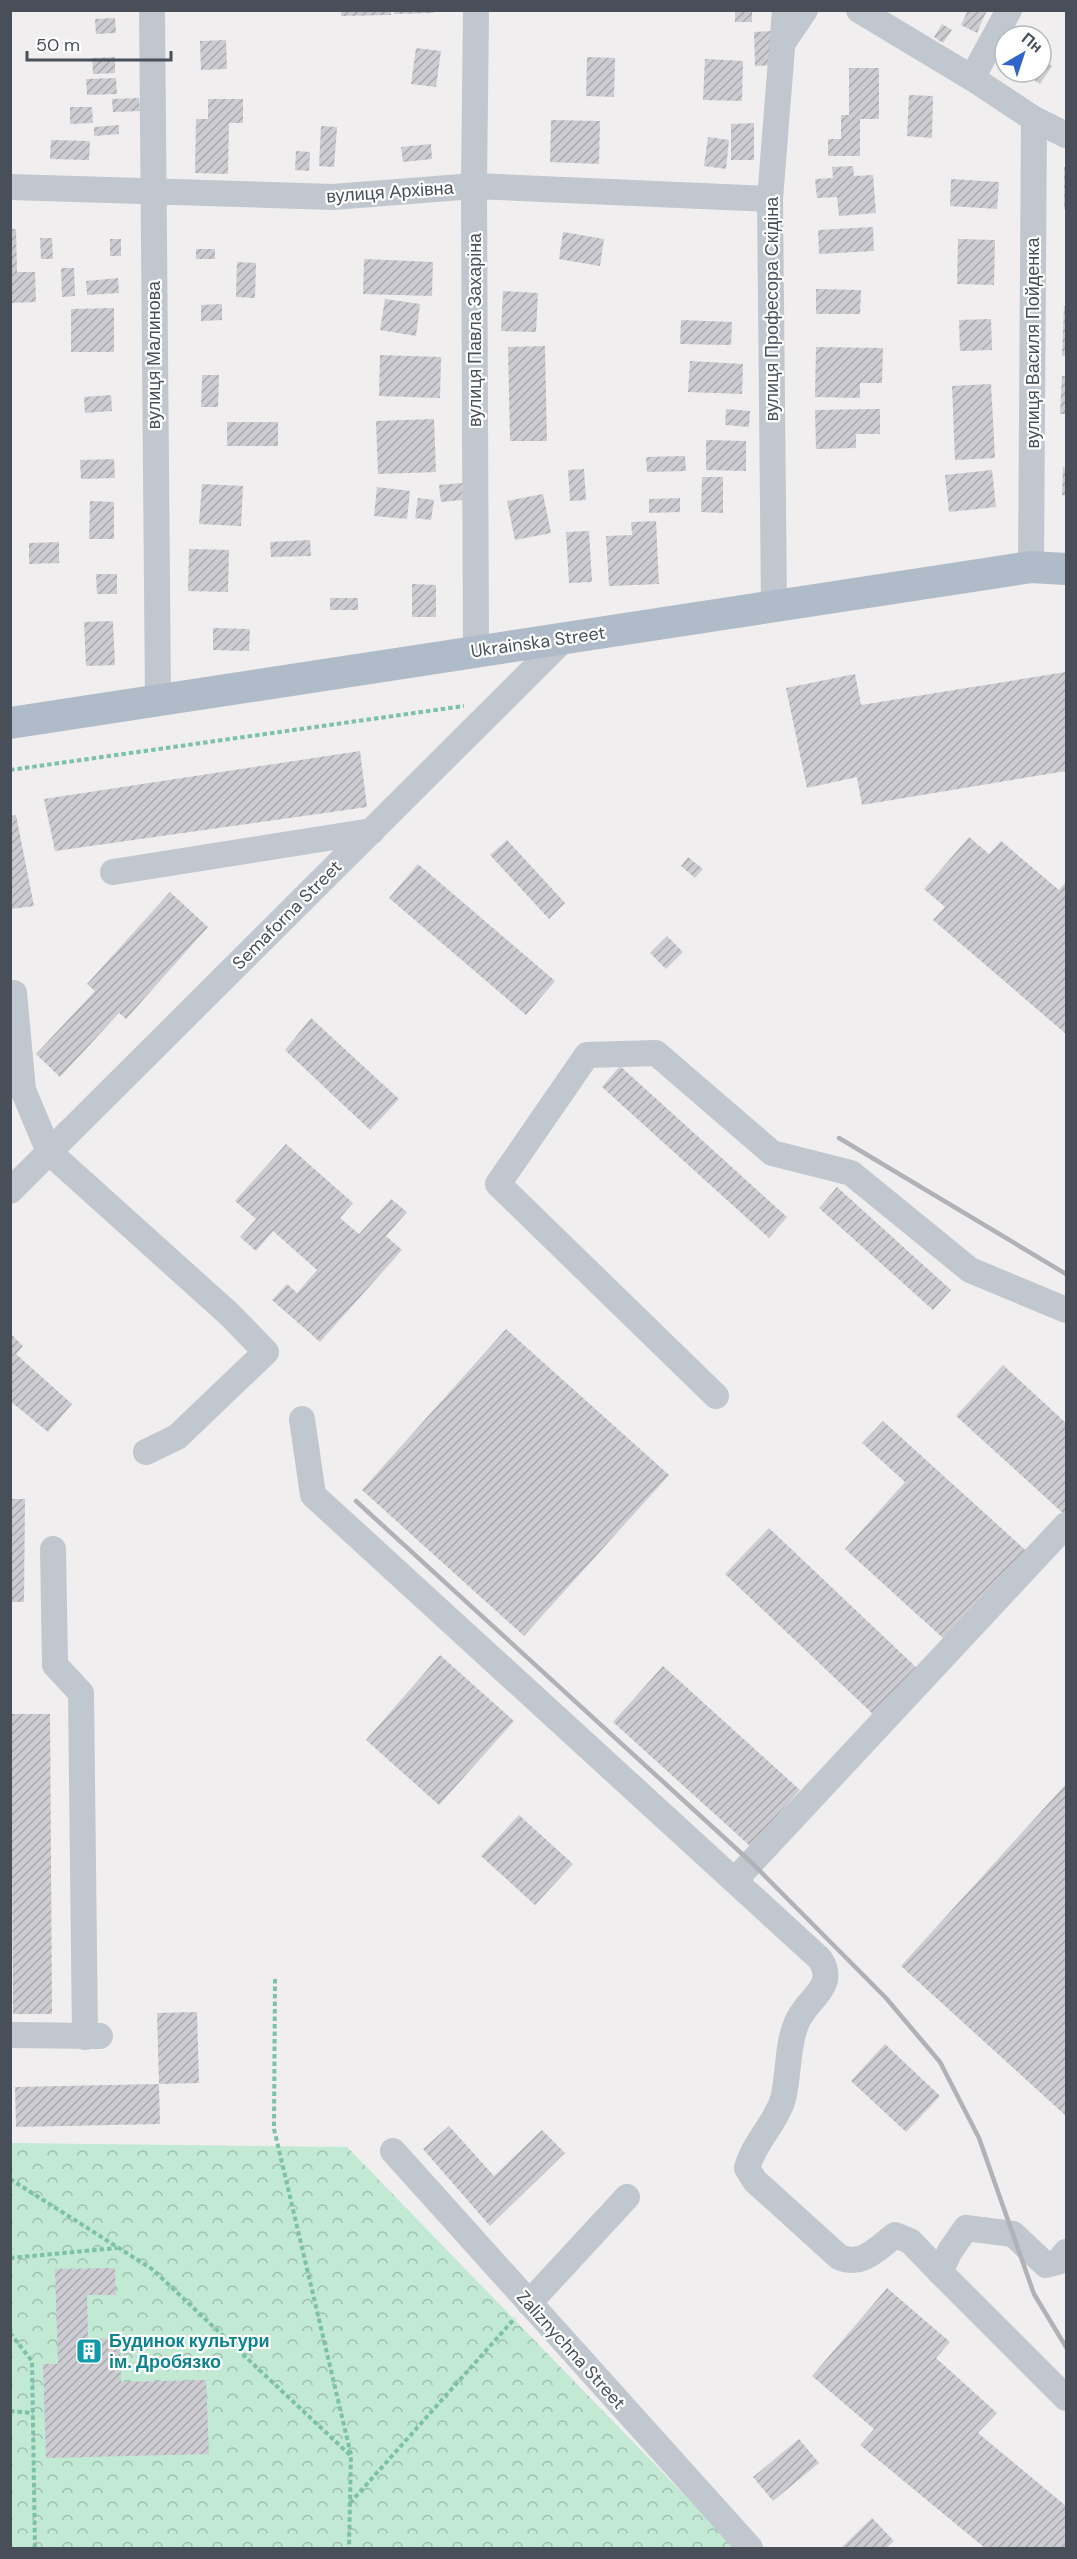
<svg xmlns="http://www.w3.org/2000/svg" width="1077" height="2559" viewBox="0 0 1077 2559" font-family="'DM Sans',sans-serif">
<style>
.park{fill:url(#park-crowns)}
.building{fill:url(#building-hatch)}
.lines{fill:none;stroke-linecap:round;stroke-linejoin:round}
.path{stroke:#7dc2a6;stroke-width:4;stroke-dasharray:4.5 3;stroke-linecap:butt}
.minor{stroke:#c0c7ce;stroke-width:26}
.major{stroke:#b0bbc9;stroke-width:32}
.rail{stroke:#b0b2b7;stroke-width:4.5}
.labels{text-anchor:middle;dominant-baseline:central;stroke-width:4.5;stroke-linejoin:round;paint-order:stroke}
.street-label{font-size:18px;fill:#484f58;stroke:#fff}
.culture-label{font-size:18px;font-weight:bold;fill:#0d838f;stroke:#fff;text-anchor:start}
</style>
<defs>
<pattern id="park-crowns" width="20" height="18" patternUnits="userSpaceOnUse" patternTransform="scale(1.5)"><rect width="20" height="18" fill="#c1e9d4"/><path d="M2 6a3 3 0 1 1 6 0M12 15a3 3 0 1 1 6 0" fill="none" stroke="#9fbfaf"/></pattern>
<pattern id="building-hatch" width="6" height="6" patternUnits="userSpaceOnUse" patternTransform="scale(1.5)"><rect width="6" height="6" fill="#ccccd2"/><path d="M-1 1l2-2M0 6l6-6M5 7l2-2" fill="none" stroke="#a8a8ad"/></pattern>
</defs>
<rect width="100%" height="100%" fill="#f0eeee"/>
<polygon class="park" points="11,2143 347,2147 732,2544 733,2548 11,2548"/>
<g class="building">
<polygon points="341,10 391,10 391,15 341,16"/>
<polygon points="394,10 434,10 434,13 394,14"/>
<rect x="735" y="10" width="17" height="12"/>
<polygon points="968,10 987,10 977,33 961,25"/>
<polygon points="115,18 116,33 96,34 95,19"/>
<polygon points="942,24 952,30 943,43 934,37"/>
<polygon points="775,31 777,65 755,66 754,32"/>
<polygon points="226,40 227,69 201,70 200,41"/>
<polygon points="416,48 441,51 436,87 411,84"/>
<polygon points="115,57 115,73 93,74 92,58"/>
<polygon points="587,57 615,58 614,97 586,96"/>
<polygon points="705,59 743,61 742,101 703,100"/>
<polygon points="1041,59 1052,66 1040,84 1021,72 1041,72"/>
<polygon points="849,68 879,68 879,119 860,119 860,156 828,156 828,139 841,139 841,115 849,115"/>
<polygon points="116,78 117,94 87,95 86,79"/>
<polygon points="909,95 933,96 932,138 907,136"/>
<polygon points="139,98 140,111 113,112 112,99"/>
<polygon points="208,99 243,99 243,123 229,123 228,174 195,173 196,119 208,119"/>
<polygon points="70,107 92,107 93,123 70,124"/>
<polygon points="551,120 600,121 599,164 550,162"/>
<polygon points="754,123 754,160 731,160 731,124"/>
<polygon points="119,125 119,134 94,136 94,127"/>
<polygon points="321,126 337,127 334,167 319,166"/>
<polygon points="708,137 729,140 726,169 704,166"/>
<polygon points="51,140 90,141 89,160 50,159"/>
<polygon points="431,144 432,159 403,162 401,147"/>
<polygon points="296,151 310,152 309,171 295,170"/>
<polygon points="853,166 854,176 873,175 876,213 839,216 837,197 817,198 815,179 833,178 832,167"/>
<rect x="1064" y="167" width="2" height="42"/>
<polygon points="951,179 999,182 997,209 950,206"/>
<polygon points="873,227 874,251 819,254 818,230"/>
<polygon points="10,229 16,229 17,272 35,272 36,302 10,303"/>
<polygon points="563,232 604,239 600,266 559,259"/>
<polygon points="40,238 52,238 53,259 41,259"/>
<rect x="110" y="239" width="11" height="17"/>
<polygon points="958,239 995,240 994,285 957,284"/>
<rect x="196" y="249" width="19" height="10"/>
<polygon points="364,259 433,262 432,296 363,294"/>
<polygon points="237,262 256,263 255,298 236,297"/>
<polygon points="61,268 74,268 75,296 62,297"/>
<polygon points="118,278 119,293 87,295 86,281"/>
<polygon points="816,289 861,290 860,314 816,314"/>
<polygon points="503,291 538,293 536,332 501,331"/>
<polygon points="385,299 420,304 416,336 380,330"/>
<polygon points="222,304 222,320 201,321 201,305"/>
<polygon points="1064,306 1066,306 1066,356 1062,356"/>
<polygon points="114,308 114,352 71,352 71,309"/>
<polygon points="991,319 992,350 960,351 959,320"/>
<polygon points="681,320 732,322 731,345 680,344"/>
<polygon points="545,346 547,441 510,441 508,347"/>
<polygon points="816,347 883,348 882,383 860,383 860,398 815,397"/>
<polygon points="380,355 441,357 440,398 379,396"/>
<polygon points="690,361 743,364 742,394 688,392"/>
<polygon points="202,375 219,375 218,407 201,407"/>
<polygon points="1062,376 1066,376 1066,414 1060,414"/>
<polygon points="991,384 995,458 955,460 952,386"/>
<polygon points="111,395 112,411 85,413 84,397"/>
<polygon points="726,409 750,411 749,427 725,425"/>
<polygon points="880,409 880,434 856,434 856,448 816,449 815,410"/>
<polygon points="434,419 436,472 378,474 376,421"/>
<rect x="227" y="422" width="51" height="24"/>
<polygon points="706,440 746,441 746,471 706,470"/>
<polygon points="685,456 686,471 647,472 646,457"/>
<polygon points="114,459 115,478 81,479 80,460"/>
<polygon points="1063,467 1066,468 1066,496 1062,495"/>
<polygon points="584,469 586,500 570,501 568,470"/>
<polygon points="992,470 996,507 949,512 945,475"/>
<polygon points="702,477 723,477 723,513 701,512"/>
<polygon points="462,483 463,500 441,502 439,485"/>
<polygon points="202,484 243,486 241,526 199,524"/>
<polygon points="377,487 410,491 407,519 374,516"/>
<polygon points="543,494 551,533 515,540 507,501"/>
<polygon points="418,498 434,500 431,520 415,518"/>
<polygon points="680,498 680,512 649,513 649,499"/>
<polygon points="90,501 114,502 114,539 89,539"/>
<polygon points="656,521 659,584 609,586 606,536 632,535 631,522"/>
<polygon points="589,531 592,582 569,583 566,532"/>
<polygon points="310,540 311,556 271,557 270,542"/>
<polygon points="59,542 59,563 29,564 29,543"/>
<polygon points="189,549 229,550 228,592 188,591"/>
<polygon points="96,574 117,574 117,594 97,594"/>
<polygon points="412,584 436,585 436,617 412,617"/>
<rect x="330" y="598" width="28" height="12"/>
<polygon points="113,621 115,665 86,666 84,622"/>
<polygon points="213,628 250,629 249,651 213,650"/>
<polygon points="1066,672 1066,771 862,805 857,777 807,788 786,688 855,674 861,705"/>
<polygon points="360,751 367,807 55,851 44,799"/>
<polygon points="16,815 34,906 10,909 10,816"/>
<polygon points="969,837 989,854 1001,841 1059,890 1066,882 1066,1034 933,920 945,907 924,889"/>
<polygon points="507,840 565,903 549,919 490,855"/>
<polygon points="688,857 703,869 695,878 681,866"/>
<polygon points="418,864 555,981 526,1015 389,898"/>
<polygon points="170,892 208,927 126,1019 119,1013 60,1077 36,1054 95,991 87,984"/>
<polygon points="667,936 683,952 666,969 650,953"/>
<polygon points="311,1018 399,1099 370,1130 285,1050"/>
<polygon points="620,1066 787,1217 769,1238 602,1087"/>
<polygon points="286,1144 353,1203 340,1218 359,1234 391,1199 407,1212 386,1236 402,1250 320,1342 272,1300 287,1284 297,1293 317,1270 273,1231 256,1251 240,1237 256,1219 235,1201"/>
<polygon points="837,1187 951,1290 933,1310 819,1208"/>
<polygon points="506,1329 669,1475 524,1636 362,1490"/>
<polygon points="10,1333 23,1346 16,1354 72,1404 48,1432 10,1401"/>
<polygon points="1003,1365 1066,1423 1066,1516 956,1416"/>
<polygon points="883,1421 1032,1556 944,1639 845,1549 905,1482 862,1443"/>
<polygon points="10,1499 25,1499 24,1602 10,1602"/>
<polygon points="769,1528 919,1670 875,1716 725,1574"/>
<polygon points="440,1655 514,1721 439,1805 366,1740"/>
<polygon points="663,1666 800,1790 750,1846 613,1722"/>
<polygon points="11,1714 50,1714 52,2014 13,2014"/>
<polygon points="1066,1784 1066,2116 901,1966"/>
<polygon points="519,1815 573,1864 535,1905 481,1856"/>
<polygon points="197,2012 199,2083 159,2084 157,2013"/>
<polygon points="885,2044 940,2096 906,2132 851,2081"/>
<polygon points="159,2084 160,2124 16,2127 15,2087"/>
<polygon points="449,2126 494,2176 542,2130 565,2153 490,2226 423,2149"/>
<polygon points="115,2268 116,2295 87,2295 88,2339 120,2338 121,2382 206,2380 209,2454 46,2458 43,2364 58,2364 55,2269"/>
<polygon points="887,2288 950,2342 936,2358 997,2413 978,2433 1066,2506 1066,2548 985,2548 860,2445 874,2429 812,2376"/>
<polygon points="799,2439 819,2463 773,2501 753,2477"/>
<polygon points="872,2518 894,2541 886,2548 841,2548"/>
</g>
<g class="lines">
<g class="path">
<polyline points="10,770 464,706"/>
<polyline points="275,1979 274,2129 351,2455"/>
<polyline points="10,2179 152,2269 351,2456 349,2548"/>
<polyline points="10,2258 117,2248"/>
<polyline points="10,2333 32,2361 35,2548"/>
<polyline points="10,2411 33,2413"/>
<polyline points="350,2503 515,2318"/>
</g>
<g class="minor">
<polyline points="152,10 158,700"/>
<polyline points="859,10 972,78 1034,119 1066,135"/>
<polyline points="784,41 805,10"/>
<polyline points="972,78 1009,10"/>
<polyline points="10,187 333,197 474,186 770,199"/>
<polyline points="1031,567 1034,119"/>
<polyline points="774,608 770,199 785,10"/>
<polyline points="476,650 474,186 476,10"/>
<polyline points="113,872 372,831"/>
<polyline points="14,993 23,1090 49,1152 229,1314 266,1352 177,1437 146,1452"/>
<polyline points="10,1191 564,639"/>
<polyline points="716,1396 498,1184 587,1055 656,1053 772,1153 851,1173 970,1270 1066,1310"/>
<path d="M302,1419L313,1495L820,1959C838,1987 807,1998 797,2022C787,2043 789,2076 783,2099C776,2123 754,2142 747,2168L755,2181L839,2257C862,2267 877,2249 895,2235L910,2241L940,2272"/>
<polyline points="53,1549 55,1665 81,1693 85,2037"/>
<polyline points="735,1880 1066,1525"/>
<polyline points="10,2035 100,2036"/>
<polyline points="393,2151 750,2548"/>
<polyline points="1066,2252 1058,2262 1046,2265 1013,2234 966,2228 950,2251 940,2272 1066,2398"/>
<polyline points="529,2303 627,2197"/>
</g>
<polyline class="major" points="10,723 1031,567 1066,569"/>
<g class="rail">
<polyline points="839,1138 1066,1274"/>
<polyline points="356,1501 752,1863 886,1998 940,2062 979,2138 1034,2294 1066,2347"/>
</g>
</g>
<defs>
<symbol id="building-square" viewBox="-11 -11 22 22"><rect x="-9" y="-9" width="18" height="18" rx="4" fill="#0f9aa8" stroke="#fff"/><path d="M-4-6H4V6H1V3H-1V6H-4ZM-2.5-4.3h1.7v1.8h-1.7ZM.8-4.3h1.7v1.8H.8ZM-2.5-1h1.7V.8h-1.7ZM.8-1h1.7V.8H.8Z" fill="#fff"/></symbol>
</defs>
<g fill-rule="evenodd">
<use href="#building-square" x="74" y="2336" width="30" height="30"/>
</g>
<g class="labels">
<g class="street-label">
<text transform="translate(390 192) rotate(-4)">вулиця Архівна</text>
<text transform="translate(772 309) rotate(-90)">вулиця Професора Скідіна</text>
<text transform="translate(475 330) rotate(-90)">вулиця Павла Захаріна</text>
<text transform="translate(1033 343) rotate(-90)">вулиця Василя Пойденка</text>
<text transform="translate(154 355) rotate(-90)">вулиця Малинова</text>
<text transform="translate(538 642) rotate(-8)">Ukrainska Street</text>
<text transform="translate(287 915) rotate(-45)">Semaforna Street</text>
<text transform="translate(571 2350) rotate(48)">Zaliznychna Street</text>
</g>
<g class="culture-label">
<text x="109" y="2341">Будинок культури<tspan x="109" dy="21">ім. Дробязко</tspan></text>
</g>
</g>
<rect width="1077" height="2559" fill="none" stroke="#484f58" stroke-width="24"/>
<g transform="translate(1023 54) rotate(39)"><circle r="28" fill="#ffffff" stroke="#b6b9bc" stroke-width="1.5"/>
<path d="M0-4.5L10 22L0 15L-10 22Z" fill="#2f64c9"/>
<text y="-9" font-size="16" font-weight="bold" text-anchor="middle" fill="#484f58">Пн</text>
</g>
<path d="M27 51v9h144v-9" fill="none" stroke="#484f58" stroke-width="3"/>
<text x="36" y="51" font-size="18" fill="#484f58" stroke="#ffffff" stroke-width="4.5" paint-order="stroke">50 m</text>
</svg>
